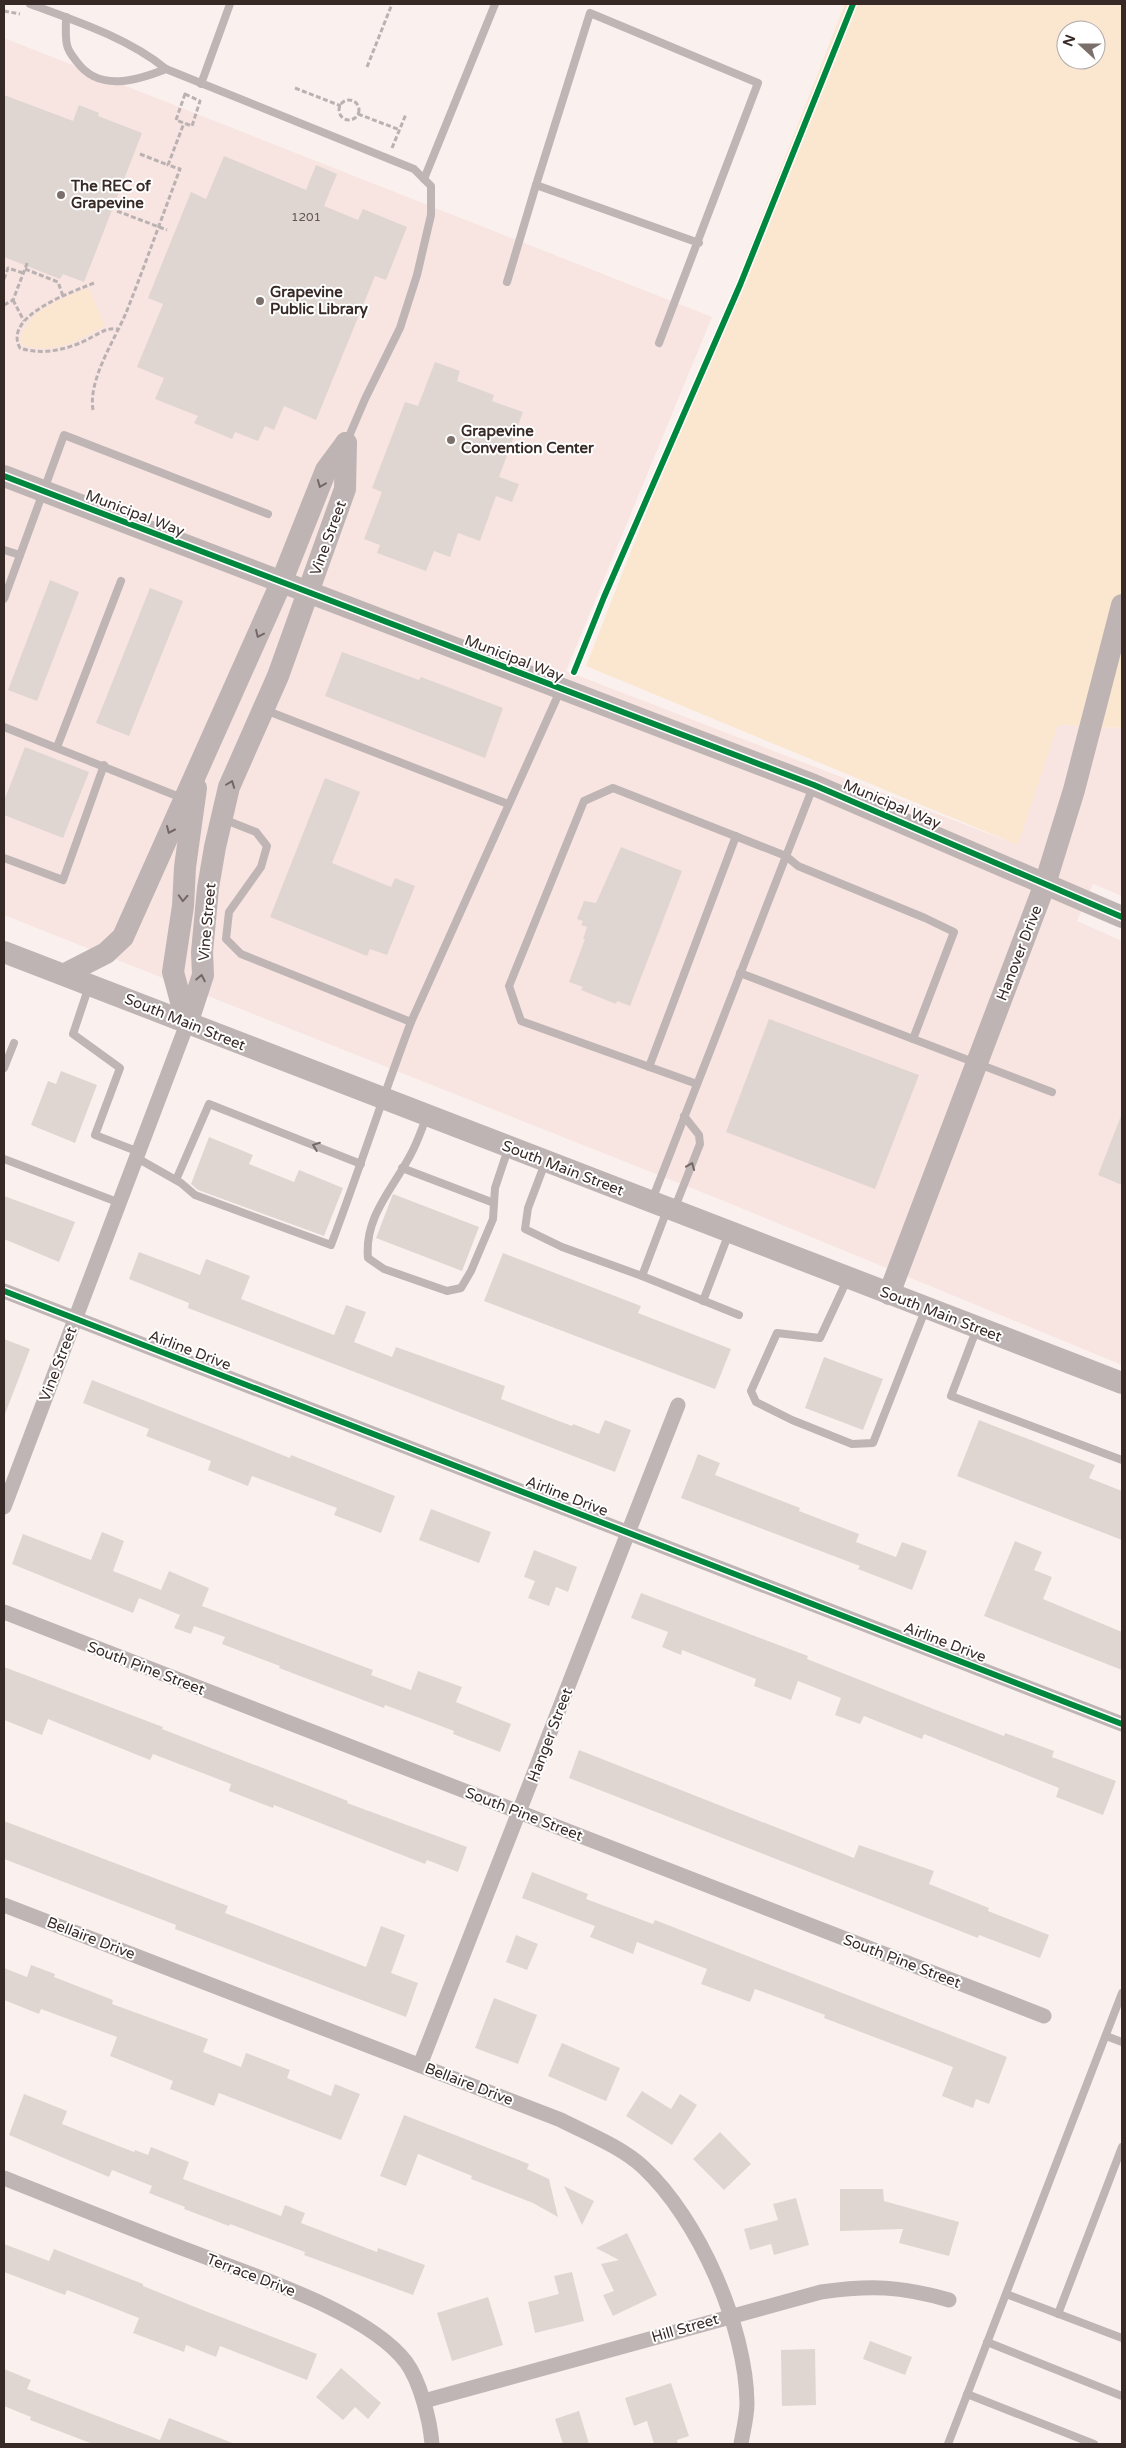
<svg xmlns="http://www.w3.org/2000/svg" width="1126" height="2448" viewBox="0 0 1126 2448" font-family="'Varela Round',sans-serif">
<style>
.built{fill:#f8e4e0}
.green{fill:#fbe6d0;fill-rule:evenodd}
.building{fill:#e0d6d1}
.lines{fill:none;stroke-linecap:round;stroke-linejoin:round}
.path{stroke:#bab2b2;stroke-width:3;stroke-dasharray:5 2.5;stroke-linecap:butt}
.lane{stroke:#bfb5b5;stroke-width:8}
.street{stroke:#bfb5b5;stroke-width:15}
.secondary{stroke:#bfb4b4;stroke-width:22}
.cycleway-casing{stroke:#fff;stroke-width:9}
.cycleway{stroke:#00873e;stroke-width:6}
.oneway{stroke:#746866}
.poi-dot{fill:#7b6f6c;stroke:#fff;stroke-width:2}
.labels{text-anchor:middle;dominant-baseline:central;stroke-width:4;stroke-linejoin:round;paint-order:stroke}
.number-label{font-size:12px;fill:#615451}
.poi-label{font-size:15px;font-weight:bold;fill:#372926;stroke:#fff;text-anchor:start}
.street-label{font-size:15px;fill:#372926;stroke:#fff}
</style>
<rect width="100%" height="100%" fill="#faf1ee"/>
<polygon class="built" points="4,38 712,317 566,671 1018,845 1058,725 1122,728 1122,896 1093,884 1077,921 1122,941 1122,1365 719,1199 4,915"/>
<g class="green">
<path d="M845,4H1122V728L1058,725L1018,845L586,666ZM1066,30H1096V60H1066Z"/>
<path d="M88,288L105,325C81,341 52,355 23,345L20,339C29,309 61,299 88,288Z"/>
</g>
<g class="building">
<polygon points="4,95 73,121 79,105 99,113 98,116 142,133 84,282 63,274 60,279 4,257"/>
<polygon points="224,156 306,190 316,165 337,174 324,206 358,220 363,209 407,227 386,280 375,276 316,420 284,406 274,430 265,426 258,441 235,432 232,439 194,423 198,416 155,399 164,378 137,367 163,304 148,298 191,192 206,199"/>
<polygon points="435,362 460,371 457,381 494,395 492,401 523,412 499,477 519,484 512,502 496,496 480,541 458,533 450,557 434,551 426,571 377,553 380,545 364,539 382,492 372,488 405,402 418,406"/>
<polygon points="50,580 79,592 37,701 8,690"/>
<polygon points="150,588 183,601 129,736 96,723"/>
<polygon points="342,652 419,680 421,677 503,708 485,758 325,696"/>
<polygon points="25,747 89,772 63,838 4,815 4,801"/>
<polygon points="325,778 360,792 332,863 391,887 395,878 415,886 387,955 370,949 367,956 270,917"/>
<polygon points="621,847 682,871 630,1006 617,1001 616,1004 581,990 583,987 569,982 585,939 583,939 587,927 581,925 583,921 577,919 584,901 596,903"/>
<polygon points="769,1019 919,1075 875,1189 726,1132"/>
<polygon points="61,1071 97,1085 75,1143 31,1125 48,1081 56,1084"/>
<polygon points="1121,1116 1122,1116 1122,1185 1098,1175"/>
<polygon points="209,1137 253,1155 249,1164 294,1182 299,1170 343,1188 324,1236 198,1190 191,1184"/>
<polygon points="393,1194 479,1227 462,1271 376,1238"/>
<polygon points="4,1196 75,1222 59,1262 4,1239"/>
<polygon points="139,1252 200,1275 206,1259 250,1276 241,1299 334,1335 346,1305 366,1312 354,1342 392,1357 396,1347 505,1386 501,1399 572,1426 573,1424 599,1434 605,1420 631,1430 615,1472 188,1308 189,1303 129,1279"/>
<polygon points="503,1253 641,1306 638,1313 731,1349 715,1389 484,1301"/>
<polygon points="4,1339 30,1349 5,1414 4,1414"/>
<polygon points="824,1357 883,1379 863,1430 805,1408"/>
<polygon points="92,1380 290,1458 291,1455 395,1496 381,1533 334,1515 337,1508 252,1476 248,1486 208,1470 211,1461 146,1436 149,1429 83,1403"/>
<polygon points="979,1420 1095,1465 1089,1478 1122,1491 1122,1540 957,1476"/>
<polygon points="698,1454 720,1463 715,1475 800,1508 799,1511 859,1534 856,1542 896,1557 902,1542 927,1551 912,1590 858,1569 860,1566 681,1498"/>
<polygon points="431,1509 491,1532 479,1563 419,1540"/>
<polygon points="102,1532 124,1541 113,1571 161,1590 169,1571 209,1588 202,1606 373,1670 371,1675 411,1690 418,1671 462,1687 456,1702 511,1724 500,1752 453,1734 454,1731 385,1705 384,1708 279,1668 280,1666 222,1644 225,1637 194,1626 191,1634 174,1628 180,1615 139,1598 133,1613 12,1564 23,1534 91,1560"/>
<polygon points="1015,1541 1042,1552 1034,1570 1052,1577 1043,1599 1122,1632 1122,1670 984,1616"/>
<polygon points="534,1550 577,1567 568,1592 556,1587 549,1606 528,1598 535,1581 524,1577"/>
<polygon points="641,1593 808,1656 807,1659 936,1710 1004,1736 1005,1733 1054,1751 1052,1757 1116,1781 1103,1815 1056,1797 1059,1788 924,1734 922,1739 864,1716 860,1724 835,1715 841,1698 798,1681 791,1700 754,1686 756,1679 682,1650 681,1655 662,1647 668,1632 631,1618"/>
<polygon points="4,1667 163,1727 162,1729 348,1801 347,1803 467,1847 458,1872 427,1860 425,1864 274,1805 273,1808 229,1791 231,1784 153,1754 150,1760 48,1719 42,1735 4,1720"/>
<polygon points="579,1750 854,1858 859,1845 934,1871 929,1884 989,1908 988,1911 1049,1935 1040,1958 979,1935 978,1938 569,1778"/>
<polygon points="4,1821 228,1906 225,1913 366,1967 381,1926 405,1935 391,1973 418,1983 406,2017 175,1929 176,1925 4,1859"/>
<polygon points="532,1872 588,1894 586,1899 653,1924 655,1920 1007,2057 989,2104 976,2099 973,2108 942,2096 953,2067 824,2018 825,2015 755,1989 750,2002 701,1984 707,1969 637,1942 633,1954 590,1937 595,1926 522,1898"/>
<polygon points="516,1935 538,1944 527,1970 506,1962"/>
<polygon points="31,1965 55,1974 54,1977 113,2000 112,2004 208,2039 203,2052 241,2067 246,2053 290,2070 287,2078 331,2096 335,2084 360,2094 341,2140 219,2093 214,2106 170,2089 173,2081 110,2056 117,2037 41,2009 39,2014 4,2000 4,1968 27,1977"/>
<polygon points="494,1998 537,2015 518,2064 475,2048"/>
<polygon points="562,2043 620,2068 606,2101 548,2076"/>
<polygon points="642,2091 671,2109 680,2094 697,2105 672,2145 626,2116"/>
<polygon points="24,2094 67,2111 62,2124 134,2152 135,2150 148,2155 151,2147 189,2162 183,2179 281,2216 285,2205 305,2213 301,2223 377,2252 378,2248 425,2265 413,2295 304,2255 305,2252 230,2224 229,2226 184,2209 185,2207 149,2193 152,2186 112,2170 109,2177 9,2135"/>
<polygon points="404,2115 529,2164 527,2169 549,2179 558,2217 533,2203 471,2179 472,2176 418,2154 406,2186 380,2176"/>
<polygon points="720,2132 751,2164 724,2190 693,2159"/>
<polygon points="564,2186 594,2201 582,2225"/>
<polygon points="840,2189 883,2189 884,2201 959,2222 949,2256 899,2243 903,2229 840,2231"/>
<polygon points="796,2198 809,2245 774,2255 771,2244 750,2250 744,2229 778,2220 773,2204"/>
<polygon points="627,2233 657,2295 613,2316 603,2295 614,2291 601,2264 619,2260 596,2248"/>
<polygon points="4,2244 49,2261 54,2249 143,2284 143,2286 200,2309 317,2354 307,2380 220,2346 216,2357 186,2345 184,2352 133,2333 139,2318 67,2290 65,2295 4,2272"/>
<polygon points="572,2272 584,2321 535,2333 528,2302 559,2294 554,2276"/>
<polygon points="488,2297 503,2345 452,2361 437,2313"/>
<polygon points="870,2341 912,2357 905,2375 863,2359"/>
<polygon points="815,2349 816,2405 782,2406 781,2350"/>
<polygon points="341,2368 381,2403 368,2419 355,2407 343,2420 316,2397"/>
<polygon points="4,2369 31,2380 27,2389 160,2440 169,2418 235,2444 93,2444 30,2420 31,2417 4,2406"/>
<polygon points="671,2383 689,2436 677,2440 678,2444 654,2444 647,2421 634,2426 625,2398"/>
<polygon points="579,2411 589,2444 563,2444 555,2419"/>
</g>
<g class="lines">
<g class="path">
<polyline points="4,11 20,14"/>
<polyline points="367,67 392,4"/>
<polyline points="295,88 341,106"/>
<polygon points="185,94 200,101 192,126 176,120"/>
<circle cx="349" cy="110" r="10"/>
<polyline points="358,114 400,130"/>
<polyline points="392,148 406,114"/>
<polyline points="140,154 168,165"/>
<polyline points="117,211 167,230"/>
<polyline points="25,269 58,282 63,296"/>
<polyline points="4,279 8,268 23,273"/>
<path d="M94,283C72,292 2,316 20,348C43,356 71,349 92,337C102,332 106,328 117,329"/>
<polyline points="13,300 24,321"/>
<polyline points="4,305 13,300 28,261"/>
<path d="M93,410C88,380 114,341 126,313C145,265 162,217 180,169L168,165L184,123"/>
</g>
<g class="lane">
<path d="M30,4C76,21 128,38 166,69L414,169L431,186V215L417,275L400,328L365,399L347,441"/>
<path d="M66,17C66,26 65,37 67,45C68,51 73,57 77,62C99,92 136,81 166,69"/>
<polyline points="201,84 230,4"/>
<polyline points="424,179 495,4"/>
<polyline points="507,282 536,185"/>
<polyline points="659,343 758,83 590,13 536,185 699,243"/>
<polyline points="4,550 20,555"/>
<polyline points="4,599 64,435 268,514"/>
<polyline points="265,710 508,804"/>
<polyline points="4,727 182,798"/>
<polyline points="57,747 121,581"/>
<polyline points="4,858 63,880 104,765"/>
<polyline points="740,973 1052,1092"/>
<polyline points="89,986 73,1034 120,1068 95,1135 139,1152"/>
<polyline points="411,1022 560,691"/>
<polyline points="649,1067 736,836"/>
<polyline points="4,1068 14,1043"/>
<polyline points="697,1084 521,1021 509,986 584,801 613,788 786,856 798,866 925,918 954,932 913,1039"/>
<path d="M426,1118C422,1129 418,1140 413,1150C395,1187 364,1215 368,1258L384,1269L447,1291L461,1288L471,1271L493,1219L495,1188L508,1149"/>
<path d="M137,1158L181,1183L195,1195L331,1245C359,1171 383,1096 411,1022L241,954L226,939L229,912L261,867L267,846L256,832L223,819"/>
<polyline points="4,1159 120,1203"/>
<polyline points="545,1163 528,1208 525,1229 562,1247 642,1276 739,1315"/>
<polyline points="402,1168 494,1203"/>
<polyline points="176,1180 209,1104 361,1164"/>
<polyline points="652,1200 813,787"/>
<polyline points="675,1207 700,1144 699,1135 684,1116"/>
<polyline points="642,1276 667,1210"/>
<polyline points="847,1280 820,1338 777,1333 751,1391 756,1402 792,1420 852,1444 873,1443 926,1308"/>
<polyline points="703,1301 729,1233"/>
<polyline points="977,1328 951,1396 1122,1460"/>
<polyline points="1106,2036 1122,2042"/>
<polyline points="1006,2294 1122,2338"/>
<polyline points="1058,2314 1122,2147"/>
<polyline points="987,2342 1122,2396"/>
<polyline points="967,2394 1094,2444"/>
<polyline points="948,2444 1122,1993"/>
</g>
<g class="street">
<polyline points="4,1291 1122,1724"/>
<polyline points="4,1507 187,1024"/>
<polyline points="4,1612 1044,2016"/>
<path d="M4,1905L561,2120C588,2134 620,2146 643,2167C699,2219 746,2327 747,2403C747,2417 743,2431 741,2444"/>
<polyline points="420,2065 678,1405"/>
<path d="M4,2178C67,2203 131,2229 195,2253C254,2276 368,2312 406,2362C420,2381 430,2420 432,2444"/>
<path d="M424,2401L821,2292C871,2285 900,2286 949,2300"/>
</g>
<g class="secondary">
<polyline points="4,476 814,785 1122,917"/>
<polyline points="4,952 1122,1383"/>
<polyline points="65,974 106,953 123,937 281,583 326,470 346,443"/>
<polyline points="187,1024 203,975 202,952 208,888 215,847 229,787 278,676 345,489 346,443"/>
<polyline points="187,1024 173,972 183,906 185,867 196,788"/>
<polyline points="889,1294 1045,884 1074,790 1122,605"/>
</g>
<defs>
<g id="cycleway">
<polyline points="4,476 814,785 1122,917"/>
<polyline points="574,672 604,597 740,285 853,4"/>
<polyline points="4,1291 1122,1724"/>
</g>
</defs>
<use href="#cycleway" class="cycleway-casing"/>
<use href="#cycleway" class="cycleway"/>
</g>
<defs><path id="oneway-chevron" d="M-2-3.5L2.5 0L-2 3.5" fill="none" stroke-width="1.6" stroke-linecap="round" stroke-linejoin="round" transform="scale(1.25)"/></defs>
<g class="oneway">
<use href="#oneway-chevron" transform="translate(321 484) rotate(112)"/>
<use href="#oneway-chevron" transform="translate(259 634) rotate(115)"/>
<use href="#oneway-chevron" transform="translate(231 784) rotate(-69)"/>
<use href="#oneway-chevron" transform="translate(170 830) rotate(114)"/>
<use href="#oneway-chevron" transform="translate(183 898) rotate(93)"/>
<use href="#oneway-chevron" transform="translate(201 978) rotate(-79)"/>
<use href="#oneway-chevron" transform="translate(316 1146) rotate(-159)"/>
<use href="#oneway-chevron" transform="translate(691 1166) rotate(-68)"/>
</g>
<g class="poi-dot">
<circle cx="61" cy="195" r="5"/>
<circle cx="260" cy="301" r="5"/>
<circle cx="451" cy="440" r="5"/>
</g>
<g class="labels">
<g class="number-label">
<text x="306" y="217">1201</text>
</g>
<g class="poi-label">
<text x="71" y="186">The REC of<tspan x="71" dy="17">Grapevine</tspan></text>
<text x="270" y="292">Grapevine<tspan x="270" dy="17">Public Library</tspan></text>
<text x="461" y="431">Grapevine<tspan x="461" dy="17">Convention Center</tspan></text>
</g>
<g class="street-label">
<text transform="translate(135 513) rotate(21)">Municipal Way</text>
<text transform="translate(328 538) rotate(-70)">Vine Street</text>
<text transform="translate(514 658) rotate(21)">Municipal Way</text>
<text transform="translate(892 804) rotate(23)">Municipal Way</text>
<text transform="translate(207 922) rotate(-85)">Vine Street</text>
<text transform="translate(1019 953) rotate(-69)">Hanover Drive</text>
<text transform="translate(185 1022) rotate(22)">South Main Street</text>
<text transform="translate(563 1168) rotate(21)">South Main Street</text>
<text transform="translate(941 1314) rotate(21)">South Main Street</text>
<text transform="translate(190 1350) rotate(21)">Airline Drive</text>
<text transform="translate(58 1364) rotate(-69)">Vine Street</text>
<text transform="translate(567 1496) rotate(21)">Airline Drive</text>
<text transform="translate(945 1642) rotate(21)">Airline Drive</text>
<text transform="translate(146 1668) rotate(21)">South Pine Street</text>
<text transform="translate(550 1735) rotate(-69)">Hanger Street</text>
<text transform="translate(524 1814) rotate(21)">South Pine Street</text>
<text transform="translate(91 1938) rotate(21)">Bellaire Drive</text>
<text transform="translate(902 1961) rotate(21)">South Pine Street</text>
<text transform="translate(469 2084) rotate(21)">Bellaire Drive</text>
<text transform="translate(251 2275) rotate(21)">Terrace Drive</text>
<text transform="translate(685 2328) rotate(-16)">Hill Street</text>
</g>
</g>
<rect width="1126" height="2448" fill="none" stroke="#372926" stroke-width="10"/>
<g transform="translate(1081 45) rotate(291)"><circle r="24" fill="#ffffff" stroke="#afa9a8"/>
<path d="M0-4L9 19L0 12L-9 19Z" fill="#7b6f6c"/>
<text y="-8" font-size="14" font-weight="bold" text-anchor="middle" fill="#372926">N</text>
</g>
</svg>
